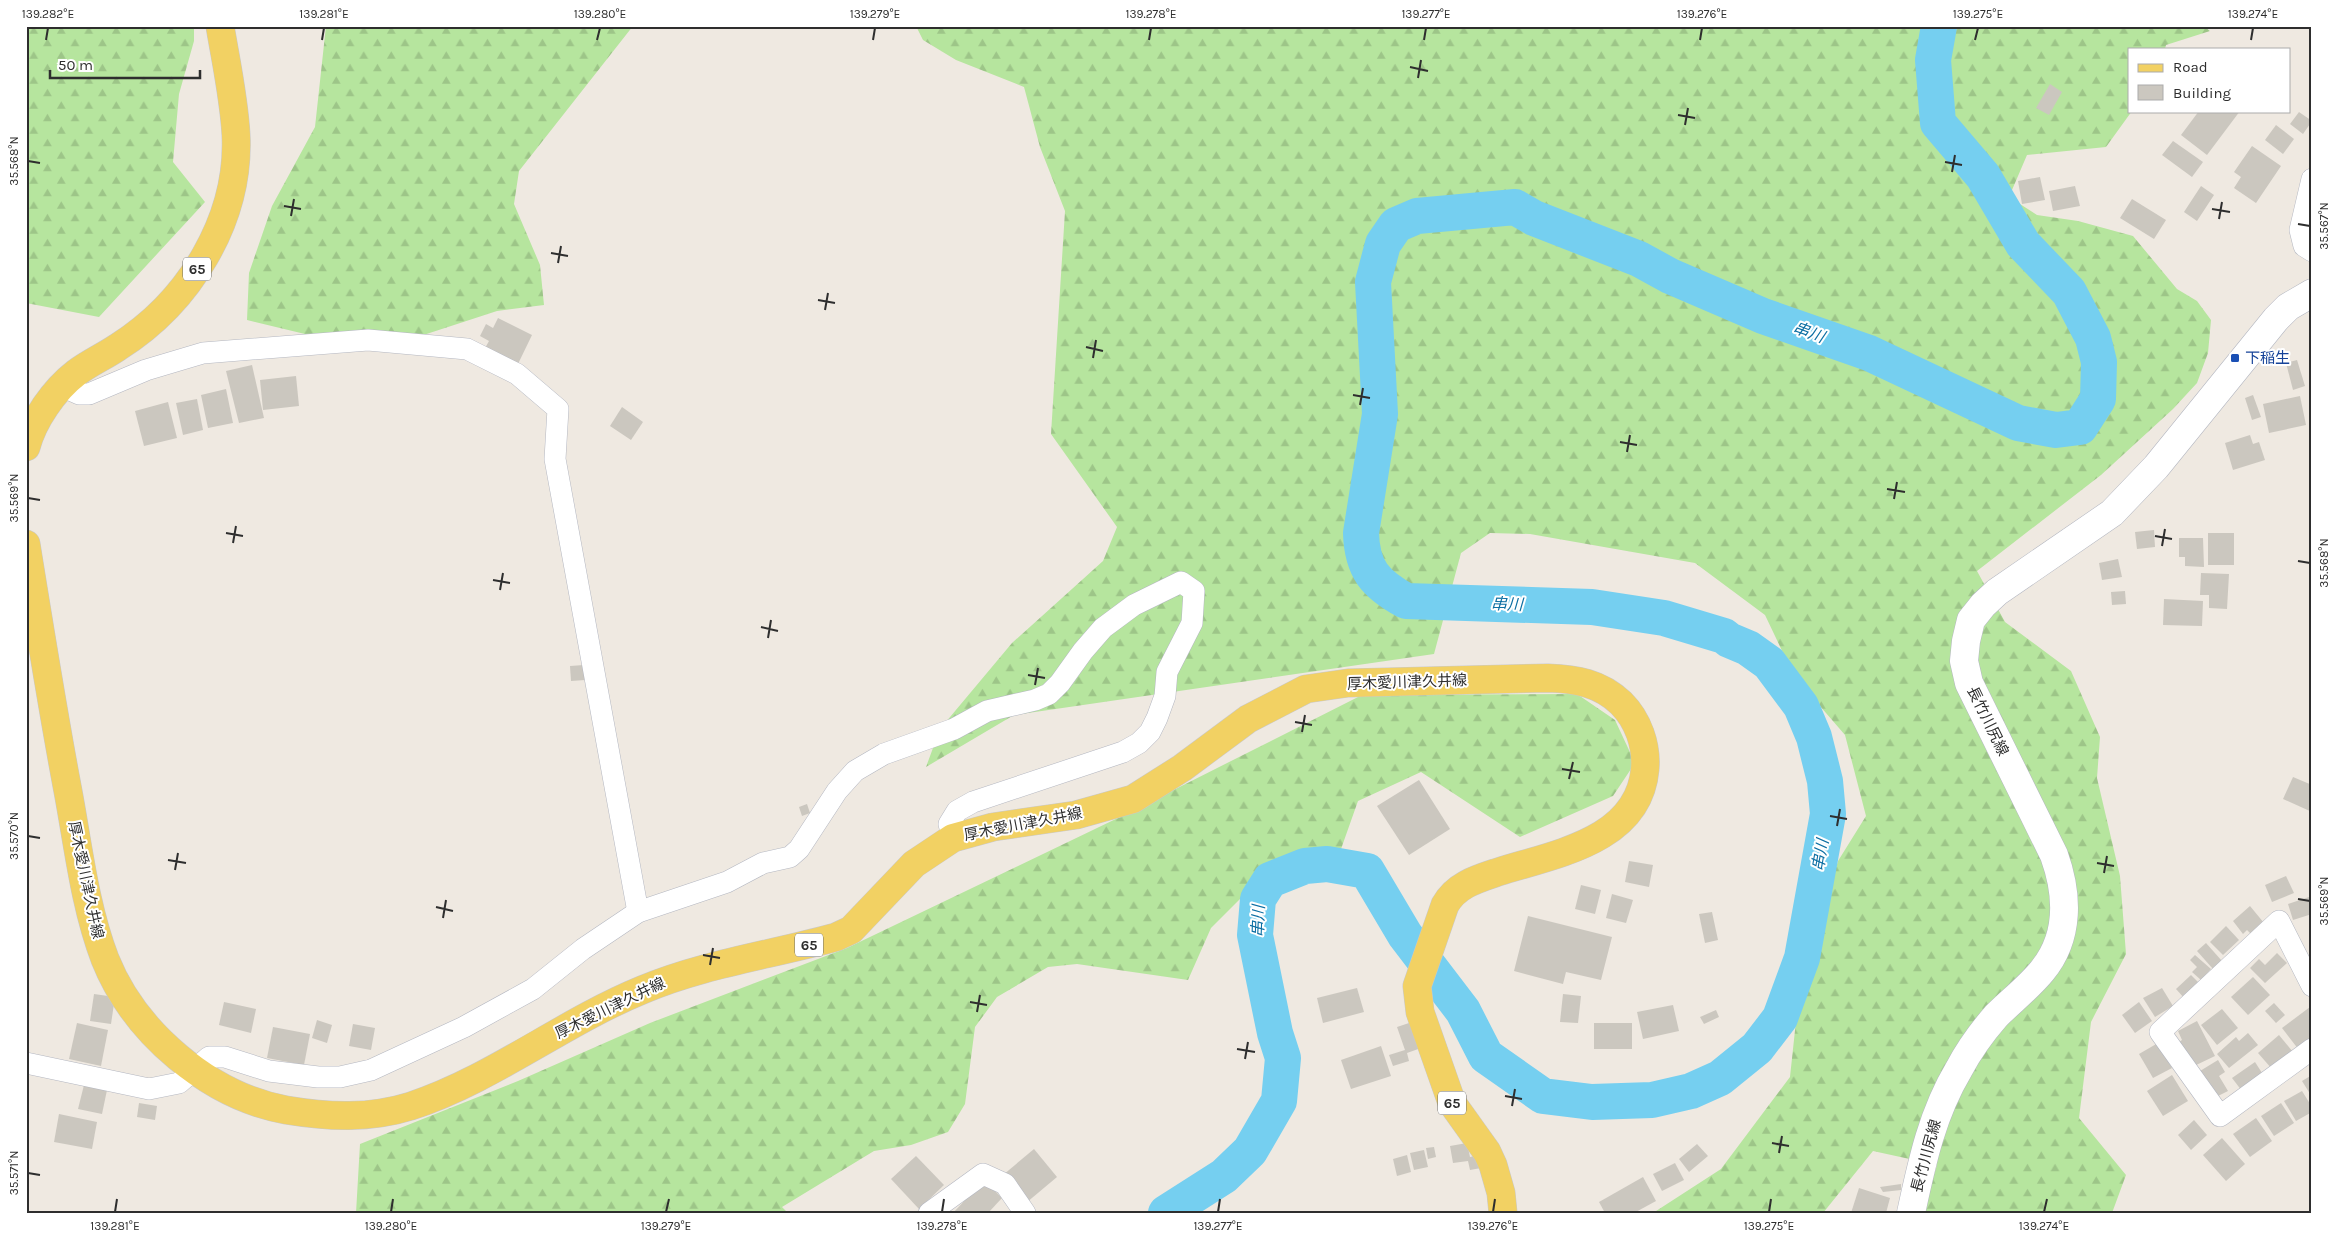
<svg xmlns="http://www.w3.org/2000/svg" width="2338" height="1239" viewBox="0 0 2338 1239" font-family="Karla,'Noto Sans JP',sans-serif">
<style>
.forest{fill:url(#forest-firs)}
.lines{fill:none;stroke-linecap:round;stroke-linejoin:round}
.river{stroke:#75cff0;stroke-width:36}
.building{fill:#cbc7bf}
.street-casing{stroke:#b4b7c1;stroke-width:22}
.secondary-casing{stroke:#b4b7c1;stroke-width:29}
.primary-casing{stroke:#c9c9c9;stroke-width:29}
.street{stroke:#fff;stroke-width:21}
.secondary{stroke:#fff;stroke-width:28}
.primary{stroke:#f2d163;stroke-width:28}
.ticks{fill:none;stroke:#2e2e2e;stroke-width:2}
.transit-dot{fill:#1a4fb4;stroke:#fff;stroke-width:2}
.labels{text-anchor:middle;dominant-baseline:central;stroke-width:4;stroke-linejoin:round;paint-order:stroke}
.shield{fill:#fff;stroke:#6d6d6d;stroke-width:1}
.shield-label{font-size:14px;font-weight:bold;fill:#2e2e2e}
.transit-label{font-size:15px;fill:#164399;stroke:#fff;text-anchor:start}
.street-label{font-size:15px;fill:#2e2e2e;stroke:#fff}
.water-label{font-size:16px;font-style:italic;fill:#0d6fa3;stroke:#fff}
.neatline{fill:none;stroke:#2e2e2e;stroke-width:2}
.ticks-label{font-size:12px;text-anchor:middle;fill:#2e2e2e}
</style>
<defs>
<pattern id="forest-firs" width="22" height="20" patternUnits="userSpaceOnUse" patternTransform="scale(1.25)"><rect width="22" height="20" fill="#b6e59e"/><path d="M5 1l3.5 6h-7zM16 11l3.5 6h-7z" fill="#9dc588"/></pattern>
</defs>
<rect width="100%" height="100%" fill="#efe9e1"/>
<g class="forest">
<polygon points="26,26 194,26 194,41 179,94 173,162 205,202 99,317 26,303"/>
<polygon points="326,26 633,26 519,171 514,204 540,265 544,305 497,311 402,342 334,341 247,320 249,273 272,206 315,127"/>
<polygon points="916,26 2204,26 2210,31 2166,45 2165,49 2129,49 2129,111 2132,111 2106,147 2027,155 2009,197 2037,215 2078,221 2133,236 2177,289 2197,301 2211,320 2208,353 2197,383 2173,409 2101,475 1977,571 2005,622 2071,671 2100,737 2097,778 2120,876 2126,954 2091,1022 2079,1118 2126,1175 2112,1213 1922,1213 1937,1165 1873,1151 1823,1213 1653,1213 1721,1169 1790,1077 1799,993 1838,861 1866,816 1845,735 1794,676 1765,615 1695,563 1530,534 1490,533 1461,553 1434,654 1014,715 926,767 940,729 1012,643 1103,561 1117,527 1051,434 1065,211 1040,147 1024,87 956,60 923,40"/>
<polygon points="1577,694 1615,720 1635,763 1613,796 1520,837 1421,772 1358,801 1335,866 1249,890 1211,928 1188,980 1077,964 1048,967 997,997 975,1027 965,1104 948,1132 911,1145 874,1151 782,1207 788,1213 356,1213 360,1144 518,1081 650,1023 847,948 1122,816 1362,695"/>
</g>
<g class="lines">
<path class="river" d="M1166,1213L1224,1176L1250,1151L1279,1101L1283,1058L1275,1033L1255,935L1258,899L1270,880L1305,866L1327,864L1367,871L1405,935L1463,1011L1486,1056L1543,1096L1592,1102L1652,1100L1691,1091L1720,1078L1757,1048L1780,1018L1802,958L1828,814L1825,781L1814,737L1801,706L1769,663L1748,648L1729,640L1724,636L1664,618L1592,607L1406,601C1375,584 1362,569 1361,533L1380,414L1373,282L1383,244L1396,225L1417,216L1515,207L1534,218L1639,259L1670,276L1763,316L1869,353L2018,423L2056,430L2080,427L2098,399L2099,362L2093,338L2069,292L2023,244L1983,176L1938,123L1933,60L1939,26"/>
</g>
<g class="building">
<polygon points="2050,84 2062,92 2049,115 2036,108"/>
<polygon points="2199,111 2240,111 2207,155 2181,135"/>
<polygon points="2299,112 2312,121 2303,134 2290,124"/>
<polygon points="2276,125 2294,139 2283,154 2265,140"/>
<polygon points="2173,141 2203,162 2192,177 2162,155"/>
<polygon points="2252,146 2281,166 2256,203 2234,188 2241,177 2234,172"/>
<polygon points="2040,177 2045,200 2022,204 2018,181"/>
<polygon points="2075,186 2080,206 2053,211 2049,191"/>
<polygon points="2201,186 2214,195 2197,221 2184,212"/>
<polygon points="2132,199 2166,220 2154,239 2120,218"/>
<polygon points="498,318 532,335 517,366 484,350 489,341 480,336 486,324 493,328"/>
<polygon points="2297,360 2305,386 2293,390 2286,363"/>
<polygon points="252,365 264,418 239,423 226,371"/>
<polygon points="296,376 299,406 263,410 260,380"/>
<polygon points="226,389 233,423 208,428 201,395"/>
<polygon points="2253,395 2261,417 2252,420 2245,398"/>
<polygon points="2300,396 2306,425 2269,433 2263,404"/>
<polygon points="197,399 203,430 183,435 176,403"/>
<polygon points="168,402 177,438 144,446 135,411"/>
<polygon points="622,407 643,422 631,440 610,426"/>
<polygon points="2250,435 2253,444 2259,442 2265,460 2233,470 2225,443"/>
<polygon points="2154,530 2155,547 2137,549 2135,532"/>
<rect x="2208" y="533" width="26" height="32"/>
<polygon points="2179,538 2203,538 2204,567 2185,566 2185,557 2179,557"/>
<polygon points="2118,559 2122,577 2102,580 2099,563"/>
<polygon points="2201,573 2229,574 2227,609 2209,608 2209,595 2200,595"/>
<polygon points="2125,591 2126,604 2112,605 2111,592"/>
<polygon points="2164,599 2203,601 2202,626 2163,625"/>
<polygon points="584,665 585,680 571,681 570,666"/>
<polygon points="2293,777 2312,785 2312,812 2283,799"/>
<polygon points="1419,780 1450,829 1409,855 1377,806"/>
<polygon points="807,804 810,813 802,816 799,807"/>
<polygon points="1629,861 1653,865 1649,887 1625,882"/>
<polygon points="2286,876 2294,893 2272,902 2265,885"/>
<polygon points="1581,885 1601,890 1595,914 1575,909"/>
<polygon points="1612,894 1633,900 1626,923 1606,918"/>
<polygon points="2312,896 2312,914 2293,920 2288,904"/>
<polygon points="2250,906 2264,923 2251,934 2247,930 2243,934 2233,921"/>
<polygon points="1712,912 1718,940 1705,943 1699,914"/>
<polygon points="1528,916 1612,937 1601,980 1566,972 1563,984 1514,971"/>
<polygon points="2226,926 2239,940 2223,955 2210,942"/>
<polygon points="2206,943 2222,961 2213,969 2197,951"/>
<polygon points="2277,953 2287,963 2265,983 2250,968 2259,959 2265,965"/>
<polygon points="2195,955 2211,969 2201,980 2192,972 2197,967 2190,960"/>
<polygon points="2191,975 2200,984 2185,999 2176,989"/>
<polygon points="2253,977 2270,995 2248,1015 2231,997"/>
<polygon points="1357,988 1364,1012 1323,1023 1317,998"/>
<polygon points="2162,988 2173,1006 2155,1017 2143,998"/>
<polygon points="94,994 115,997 111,1024 90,1021"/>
<polygon points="1563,994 1581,996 1578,1023 1560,1022"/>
<polygon points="224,1002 256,1009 251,1033 219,1025"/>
<polygon points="2139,1002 2152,1021 2135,1033 2122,1015"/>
<polygon points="2274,1003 2285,1015 2276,1023 2265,1011"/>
<polygon points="1673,1005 1679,1031 1643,1039 1637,1012"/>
<polygon points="2310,1007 2312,1040 2299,1050 2282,1028"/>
<polygon points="2222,1009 2238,1028 2217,1045 2201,1025"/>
<polygon points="1716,1010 1719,1017 1704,1024 1700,1017"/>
<polygon points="317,1020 332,1025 327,1043 312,1038"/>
<polygon points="2197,1021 2215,1056 2192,1067 2179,1042 2182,1040 2178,1031"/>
<polygon points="1412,1022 1421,1048 1407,1053 1409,1061 1393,1066 1389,1055 1405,1050 1397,1027"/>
<polygon points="77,1023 108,1030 101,1066 69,1059"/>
<rect x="1594" y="1023" width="38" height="26"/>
<polygon points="353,1024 375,1028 371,1050 349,1046"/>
<polygon points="273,1027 310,1034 304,1065 267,1058"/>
<polygon points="2248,1033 2258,1045 2229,1068 2217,1054 2236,1037 2239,1041"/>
<polygon points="2279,1035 2293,1052 2272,1069 2258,1053"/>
<polygon points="2158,1043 2172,1068 2153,1078 2139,1054"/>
<polygon points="1381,1046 1391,1076 1351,1089 1341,1060"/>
<polygon points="2218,1060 2225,1072 2219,1076 2228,1091 2216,1097 2200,1071"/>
<polygon points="2255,1062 2264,1076 2242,1091 2232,1078"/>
<polygon points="2172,1075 2188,1101 2163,1116 2147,1091"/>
<polygon points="2312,1075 2312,1097 2302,1081"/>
<polygon points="84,1085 107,1090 102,1114 78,1109"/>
<polygon points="2302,1091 2312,1107 2312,1112 2296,1121 2284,1101"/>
<polygon points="139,1103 157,1106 155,1120 137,1117"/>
<polygon points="2281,1103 2294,1123 2274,1136 2261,1116"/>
<polygon points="59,1114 97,1122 92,1149 54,1142"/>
<polygon points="2256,1118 2272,1141 2250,1157 2233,1134"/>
<polygon points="2194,1120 2207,1135 2191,1150 2178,1135"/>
<polygon points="2222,1138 2245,1164 2226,1181 2203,1155"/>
<polygon points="1467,1143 1470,1157 1479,1155 1481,1168 1470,1170 1468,1161 1453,1163 1450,1146"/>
<polygon points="1697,1144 1708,1156 1689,1172 1679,1159"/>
<polygon points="1434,1147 1436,1157 1428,1159 1426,1148"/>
<polygon points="1034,1149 1057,1177 1026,1203 1003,1175"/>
<polygon points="1424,1150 1428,1167 1414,1170 1410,1153"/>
<polygon points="1407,1155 1411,1172 1397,1176 1393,1159"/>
<polygon points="916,1156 944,1185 919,1209 891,1179"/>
<polygon points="1675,1163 1684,1180 1662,1191 1653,1174"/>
<polygon points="1643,1177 1656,1201 1634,1213 1605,1213 1599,1202"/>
<polygon points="984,1180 1002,1198 988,1213 953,1213"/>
<polygon points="1901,1184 1901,1190 1883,1192 1880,1187"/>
<polygon points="1859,1188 1890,1198 1886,1213 1851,1213"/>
</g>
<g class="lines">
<defs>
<g id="street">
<polyline points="2312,179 2300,230 2304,246 2312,251"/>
<polyline points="61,386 79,394 89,394 146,370 203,353 368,340 467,349 517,374 558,409 555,459 638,912"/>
<polyline points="2312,986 2279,921 2160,1032 2220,1116 2312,1049"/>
<polyline points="26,1063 149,1089 179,1083 209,1057 225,1057 269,1071 318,1077 340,1077 371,1070 464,1027 533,989 583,949 638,912 727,882 763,863 790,857 799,849 837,791 855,771 884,754 954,729 987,711 1035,700 1049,694 1060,683 1083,651 1103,628 1134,605 1181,582 1194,591 1192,623 1167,672 1165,696 1157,718 1150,732 1139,743 1123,752 973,802 957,811 949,824 953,838"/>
<polyline points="929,1213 983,1174 1005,1184 1025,1213"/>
</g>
<path id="secondary" d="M1911,1213C1922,1162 1932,1114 1959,1069C1969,1050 1982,1032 1996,1016C2011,1001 2029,987 2042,971C2070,937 2068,894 2054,855L1969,683L1964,661L1966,641L1971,620L1983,605L1997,592L2112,513L2156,467L2276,319L2288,307L2312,293"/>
<g id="primary">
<path d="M26,447C33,420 54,390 76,373C89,363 105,356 118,347C189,302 240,220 236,135C234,98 226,62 220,26"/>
<path d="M26,544C39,625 52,706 67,786C78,843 84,904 105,959C134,1032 209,1096 286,1110C328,1117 370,1119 411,1106C493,1079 562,1023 642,990C703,964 771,955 836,937L851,930L914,864L953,838L993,827L1076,815L1133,799L1182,768L1248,719L1306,689L1348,683L1548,678C1576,679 1600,683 1621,703C1638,720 1647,745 1645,769C1639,841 1555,854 1498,872C1477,879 1456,885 1445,905L1417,986L1420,1012L1452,1103L1487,1152L1493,1165L1501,1193L1503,1213"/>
</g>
</defs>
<use href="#street" class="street-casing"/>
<use href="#secondary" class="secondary-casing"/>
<use href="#primary" class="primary-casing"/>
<use href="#street" class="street"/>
<use href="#secondary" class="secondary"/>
<use href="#primary" class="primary"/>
</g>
<path class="ticks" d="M46,40L48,28M322,40L324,28M597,40L600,28M873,40L875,28M1149,40L1151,28M1424,40L1426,28M1700,40L1702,28M1975,40L1978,28M2251,40L2253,28M1410,67L1428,71M1418,78L1421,60M1678,115L1695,118M1685,125L1688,108M28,161L40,163M1945,162L1962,165M1952,172L1955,155M284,206L301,209M2212,209L2230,212M291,216L294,199M2219,219L2222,202M2298,224L2310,226M551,253L568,256M558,263L561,246M818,300L835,303M825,310L828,293M1086,347L1103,351M1093,358L1096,340M1353,395L1370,398M1360,405L1363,388M1620,442L1637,445M1627,452L1630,435M1887,489L1905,492M28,498L40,500M1894,499L1897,482M226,533L243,536M2155,536L2172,539M233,543L236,526M2162,546L2165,529M2298,561L2310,563M493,580L510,583M500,590L503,573M761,627L778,631M768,638L771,620M1028,675L1045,678M1035,685L1038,668M1295,722L1312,725M1302,732L1305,715M1562,769L1580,772M1569,779L1573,762M1830,816L1847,819M1837,826L1840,809M28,836L40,838M168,860L186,863M2097,863L2114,866M175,870L178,853M2104,873L2107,856M2298,899L2310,901M436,907L453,911M443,918L446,900M703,955L720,958M710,965L713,948M970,1002L987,1005M977,1012L980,995M1237,1049L1255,1052M1245,1059L1248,1042M1505,1096L1522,1099M1512,1106L1515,1089M1772,1143L1789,1146M1779,1153L1782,1136M28,1173L40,1175M115,1212L117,1199M391,1212L393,1199M666,1212L669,1199M942,1212L944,1199M1218,1212L1220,1199M1493,1212L1495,1199M1769,1212L1771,1199M2044,1212L2047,1199"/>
<rect class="transit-dot" x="2230" y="353" width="10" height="10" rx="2.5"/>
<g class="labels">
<g class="shield">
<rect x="183" y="257.5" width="28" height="23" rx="4"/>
<rect x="795" y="933.5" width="28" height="23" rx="4"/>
<rect x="1438" y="1091.5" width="28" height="23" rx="4"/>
</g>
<g class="shield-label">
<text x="197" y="269">65</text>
<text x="809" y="945">65</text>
<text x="1452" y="1103">65</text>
</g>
<g class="transit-label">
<text x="2245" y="358">下稲生</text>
</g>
<g class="street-label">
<text transform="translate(1407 682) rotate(-2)">厚木愛川津久井線</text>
<text transform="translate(1988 721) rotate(64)">長竹川尻線</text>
<text transform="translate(1023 824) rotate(-11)">厚木愛川津久井線</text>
<text transform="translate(86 880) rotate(78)">厚木愛川津久井線</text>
<text transform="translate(610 1008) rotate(-26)">厚木愛川津久井線</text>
<text transform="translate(1926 1156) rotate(-75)">長竹川尻線</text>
</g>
<g class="water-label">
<text transform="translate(1809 332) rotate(20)">串川</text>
<text transform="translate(1507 604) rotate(2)">串川</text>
<text transform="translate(1820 855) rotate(-80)">串川</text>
<text transform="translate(1258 921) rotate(-88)">串川</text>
</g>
</g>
<rect width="2338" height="1239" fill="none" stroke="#ffffff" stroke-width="55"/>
<rect x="2128" y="48" width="162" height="65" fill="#ffffff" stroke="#ababab"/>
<rect x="2138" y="64" width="25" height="8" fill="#f2d163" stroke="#ababab"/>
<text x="2173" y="72" font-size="15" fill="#2e2e2e">Road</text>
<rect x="2138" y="85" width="25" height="15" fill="#cbc7bf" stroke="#ababab"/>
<text x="2173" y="98" font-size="15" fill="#2e2e2e">Building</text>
<path d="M50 70v8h150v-8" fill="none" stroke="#2e2e2e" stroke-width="2.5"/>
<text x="58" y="70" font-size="15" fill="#2e2e2e" stroke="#ffffff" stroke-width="4" paint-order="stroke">50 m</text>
<rect x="28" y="28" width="2282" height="1184" class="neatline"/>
<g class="ticks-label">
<text x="48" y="18">139.282°E</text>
<text x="324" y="18">139.281°E</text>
<text x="600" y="18">139.280°E</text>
<text x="875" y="18">139.279°E</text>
<text x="1151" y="18">139.278°E</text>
<text x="1426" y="18">139.277°E</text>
<text x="1702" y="18">139.276°E</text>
<text x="1978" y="18">139.275°E</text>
<text x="2253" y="18">139.274°E</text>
<text transform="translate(14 161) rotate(-90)" y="4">35.568°N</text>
<text transform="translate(2324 226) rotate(-90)" y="4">35.567°N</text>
<text transform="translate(14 498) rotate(-90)" y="4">35.569°N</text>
<text transform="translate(2324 563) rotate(-90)" y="4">35.568°N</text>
<text transform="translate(14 836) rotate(-90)" y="4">35.570°N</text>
<text transform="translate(2324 901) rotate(-90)" y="4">35.569°N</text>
<text transform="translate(14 1173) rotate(-90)" y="4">35.571°N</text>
<text x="115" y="1230">139.281°E</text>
<text x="391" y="1230">139.280°E</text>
<text x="666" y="1230">139.279°E</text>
<text x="942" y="1230">139.278°E</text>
<text x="1218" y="1230">139.277°E</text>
<text x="1493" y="1230">139.276°E</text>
<text x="1769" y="1230">139.275°E</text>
<text x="2044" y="1230">139.274°E</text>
</g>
</svg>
